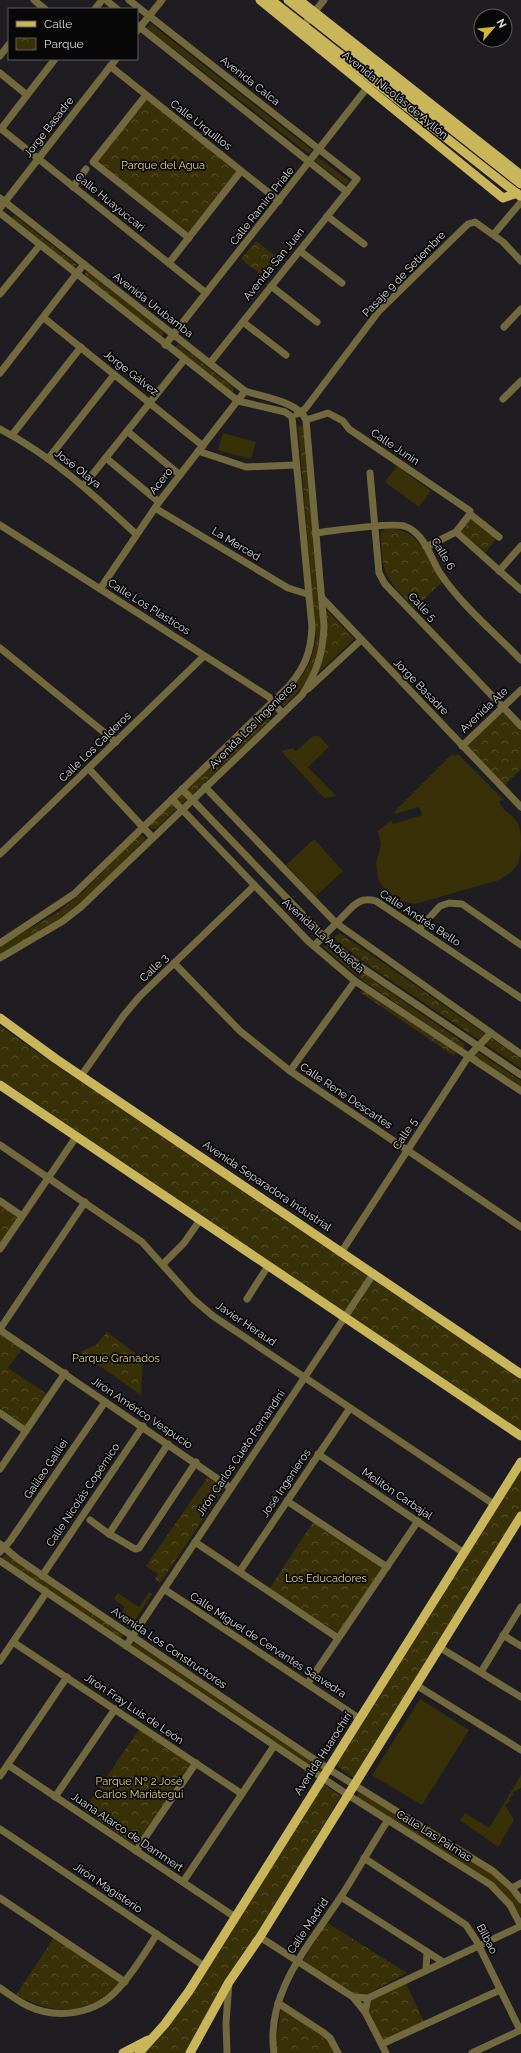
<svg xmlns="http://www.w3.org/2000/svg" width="521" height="2053" viewBox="0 0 521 2053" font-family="Raleway,sans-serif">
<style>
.green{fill:#383007}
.park{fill:url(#park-crowns)}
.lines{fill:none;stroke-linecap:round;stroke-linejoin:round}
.minor{stroke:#72693f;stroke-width:7}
.major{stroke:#c9b55a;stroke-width:9}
.labels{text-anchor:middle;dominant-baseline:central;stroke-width:3.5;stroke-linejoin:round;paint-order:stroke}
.street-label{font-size:11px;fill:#dad9dd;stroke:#080809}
.park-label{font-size:11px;fill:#e1ce7d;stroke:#080809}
</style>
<defs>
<pattern id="park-crowns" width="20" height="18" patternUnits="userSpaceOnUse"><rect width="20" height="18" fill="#383007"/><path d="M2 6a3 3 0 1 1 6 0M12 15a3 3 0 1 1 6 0" fill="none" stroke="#544d2b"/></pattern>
</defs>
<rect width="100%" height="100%" fill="#1f1d22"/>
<g class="green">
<polygon points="151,24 312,150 309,154 147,28"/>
<polygon points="318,157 349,181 346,185 315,161"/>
<polygon points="223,433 256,442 251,459 218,450"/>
<polygon points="397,466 431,491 419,507 385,482"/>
<polygon points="313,736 319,736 329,747 308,767 336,796 324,798 281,751 293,748 296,751"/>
<path d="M452,754L455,756L458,754L504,800L499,801C502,811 511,813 517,822C521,829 521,835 521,843C521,863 517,870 499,880L415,904L400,901L387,893L378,879L376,863L381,845L378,831L391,820L393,824L422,815L419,807L395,814V811Z"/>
<polygon points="314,839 343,871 316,896 286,865"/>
<polygon points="149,1592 152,1594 130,1628 117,1619 125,1607 114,1599 118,1593 139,1607"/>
<polygon points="135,1643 322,1768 321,1773 133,1648 132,1644"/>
<polygon points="420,1699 469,1730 422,1805 372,1775"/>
<polygon points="521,1775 521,1788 512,1793 514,1795 509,1798 510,1802 505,1805 514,1820 498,1847 460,1820 465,1813 489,1828"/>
<polygon points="359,1790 479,1865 504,1883 521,1905 521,1917 505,1894 491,1881 357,1797"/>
</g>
<g class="park">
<polygon points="147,98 237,170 187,237 95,164"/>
<polygon points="14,215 77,265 74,269 11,219"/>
<polygon points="256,241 280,260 265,278 241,259"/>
<polygon points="87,271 164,332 162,337 83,276"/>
<polygon points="178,344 234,388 233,391 231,392 175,348"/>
<path d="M298,426H303L321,624L319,655L305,684L284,706L279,701C301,679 310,670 316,639Z"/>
<polygon points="471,515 498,537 484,554 460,532"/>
<path d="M385,529C418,526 428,557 442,582L415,608C386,578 381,576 381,532Z"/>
<path d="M326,609L354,639L318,673C327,647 328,636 326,609Z"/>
<polygon points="503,712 521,730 521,769 505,785 466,745"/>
<polygon points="264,714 267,714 270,720 156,829 153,829 150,827 151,823"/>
<polygon points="139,835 145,837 145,840 88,897 62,918 0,956 0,946 58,912 83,892"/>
<polygon points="340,933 521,1059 521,1068 374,969 333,938"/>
<polygon points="322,946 329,946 367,976 465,1044 463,1049 362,980"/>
<polygon points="362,989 456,1052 454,1056 361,993"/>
<polygon points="0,1026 57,1066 171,1141 521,1377 521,1430 440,1377 0,1079"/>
<polygon points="478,1052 521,1081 521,1087 473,1056"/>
<polygon points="0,1204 18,1216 0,1244"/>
<polygon points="107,1332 143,1359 141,1395 80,1352 96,1345"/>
<polygon points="0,1334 22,1349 8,1368 47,1394 25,1426 0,1408"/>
<polygon points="521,1470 521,1513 355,1778 335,1765"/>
<polygon points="209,1475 225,1487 160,1583 155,1579 158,1574 146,1566"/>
<polygon points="313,1522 383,1568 340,1634 269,1589"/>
<polygon points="6,1554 123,1634 123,1637 120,1639 2,1559"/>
<polygon points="140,1728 193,1764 137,1846 84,1810"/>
<polygon points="323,1784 341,1796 187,2053 144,2053 187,2002"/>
<polygon points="326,1922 407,1973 365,1995 353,1994 303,1961"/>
<path d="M55,1936L121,1981C89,2017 56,2016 16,1995Z"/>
<polygon points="406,1983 424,2022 385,2039 381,2038 367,2012 370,2000"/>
<polygon points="281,2008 330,2042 334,2053 278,2053 276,2042"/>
</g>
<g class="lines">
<g class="minor">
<polyline points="34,0 45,9"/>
<polyline points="106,0 117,9"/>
<polyline points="129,0 357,179 210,363"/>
<polyline points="95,9 102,0"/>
<polyline points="137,25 347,192"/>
<polyline points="301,29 324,0"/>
<polyline points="137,31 162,0"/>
<polyline points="0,56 9,44"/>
<polyline points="110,66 279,201"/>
<polyline points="0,73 27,95"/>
<polyline points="146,95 93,162 189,238"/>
<polyline points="0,128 206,293"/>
<polyline points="1,129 55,59"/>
<polyline points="73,187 86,169"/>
<path d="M0,198L245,391C263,397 299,402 306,420L324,626C323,653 317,672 302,695L81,907L63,921L0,958"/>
<polyline points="0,208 116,59"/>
<path d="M0,213L238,401L285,412L292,417L312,627C311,652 305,667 289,686L74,894L0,943"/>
<polyline points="327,216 364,244"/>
<polyline points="494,234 521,202"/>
<polyline points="300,251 342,283"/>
<polyline points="169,263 241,171"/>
<polyline points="271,286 317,322"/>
<polyline points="0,294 40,245"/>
<polyline points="44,318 203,446"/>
<polyline points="243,322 286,355"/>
<polyline points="504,327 521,309"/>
<polyline points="165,345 370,84"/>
<polyline points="0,373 84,264"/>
<polyline points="503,399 521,381"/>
<polyline points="297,414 305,409 379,311 468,224 475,222 503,242 521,261"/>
<polyline points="306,420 328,413 343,421 349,429 470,511 470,514 456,532 426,547"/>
<path d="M0,429C51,455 94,495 136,534"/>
<polyline points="127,431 180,475"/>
<polyline points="12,435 81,347"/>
<polyline points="198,451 246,467 296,465"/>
<polyline points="106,458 159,502"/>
<polyline points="48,459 114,375"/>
<polyline points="370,473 379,573 385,584 521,726"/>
<polyline points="84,485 184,360"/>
<polyline points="155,508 288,588 307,594"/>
<polyline points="470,514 499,537"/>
<polyline points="0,525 269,697 282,713"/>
<polyline points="456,532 521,590"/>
<path d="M315,533C334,531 389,522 404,526C424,532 430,557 440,573C461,605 495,633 521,660"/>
<polyline points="499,571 521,546"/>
<polyline points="100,589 159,502 245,391"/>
<polyline points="322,598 521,807"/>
<polyline points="0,648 116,742"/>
<polyline points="308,689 361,640"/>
<polyline points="462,746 521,690"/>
<polyline points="89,769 153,838"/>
<polyline points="205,787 336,923 521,1054"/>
<polyline points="182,789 327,940 364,969 521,1075"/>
<polyline points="172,799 308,941 355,981 521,1091"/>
<polyline points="0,854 204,656"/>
<polyline points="419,929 440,906 449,903 462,904 521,945"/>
<path d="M314,946L352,907C360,900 366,898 376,901L521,998"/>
<polyline points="174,963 240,1031 290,1071 521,1227"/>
<polyline points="290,1071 355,981"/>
<polyline points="81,1076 124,1015 140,996 254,886"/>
<polyline points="0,1145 142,1242 193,1299 213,1316 495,1505"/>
<polyline points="0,1201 22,1216"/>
<polyline points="0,1249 76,1137"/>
<polyline points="342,1251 468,1057 491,1033"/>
<polyline points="163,1264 184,1243 200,1220"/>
<polyline points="247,1299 268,1266"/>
<polyline points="0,1329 85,1202"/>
<polyline points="0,1330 231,1488"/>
<polyline points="0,1413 26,1431"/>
<polyline points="168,1444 109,1534 113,1536 135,1549 139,1548 196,1462"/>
<polyline points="318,1454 464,1553"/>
<polyline points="0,1469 65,1373"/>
<polyline points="287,1501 387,1567"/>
<polyline points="90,1520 109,1534"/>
<polyline points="195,1542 338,1638"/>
<polyline points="0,1544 18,1559 327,1768 493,1871 512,1888 521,1900"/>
<polyline points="0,1552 10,1541 105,1402"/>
<polyline points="0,1561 348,1795 491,1885 510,1905 521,1926"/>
<polyline points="240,1571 350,1408"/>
<polyline points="42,1576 143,1426"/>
<polyline points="164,1589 360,1719"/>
<polyline points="503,1635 521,1646"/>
<polyline points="13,1642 242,1794"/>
<polyline points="126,1646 374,1273"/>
<polyline points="439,1647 521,1697"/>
<polyline points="0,1661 46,1593"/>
<polyline points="481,1672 521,1607"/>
<polyline points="308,1683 418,1521"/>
<polyline points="416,1685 521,1750"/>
<polyline points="8,1765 235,1917"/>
<polyline points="0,1776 67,1677"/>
<polyline points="55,1797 115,1709"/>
<polyline points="0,1829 204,1966"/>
<polyline points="136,1851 196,1763"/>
<polyline points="364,1858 466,1925 476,1940 520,2030"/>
<polyline points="183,1882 274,1746"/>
<polyline points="512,1888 521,1883"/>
<polyline points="341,1897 443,1962"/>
<polyline points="0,1898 125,1982"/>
<polyline points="260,1937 353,1997 368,1998 521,1926"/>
<polyline points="426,1970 427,1952"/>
<path d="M0,1988C9,1994 18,2001 28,2006C58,2020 96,2014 118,1989C133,1973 145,1953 157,1934"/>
<polyline points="353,1997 365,2012"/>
<polyline points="368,1998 365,2012 386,2053"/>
<polyline points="278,2003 324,2033 330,2038 338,2053"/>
<polyline points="382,2044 500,1990"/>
<polyline points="227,2053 226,2023 229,1982"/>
<path d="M274,2053C265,1993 310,1944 340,1898C357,1872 371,1846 388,1820"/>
<polyline points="472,2053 521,2030"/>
</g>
<g class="major">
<polyline points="260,0 503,198 517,193"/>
<polyline points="271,0 520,196"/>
<polyline points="288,0 521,184"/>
<polyline points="299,0 521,175"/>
<polyline points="0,1018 56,1059 521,1374"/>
<polyline points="0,1085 521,1436"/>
<polyline points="123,2053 148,2040"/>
<polyline points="139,2053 165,2024 189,1991 521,1462"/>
<polyline points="190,2053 229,1982 260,1937 521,1516"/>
</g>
</g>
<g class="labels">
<g class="street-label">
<text transform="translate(250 81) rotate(38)">Avenida Calca</text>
<text transform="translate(395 95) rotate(39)">Avenida Nicolás de Ayllón</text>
<text transform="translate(201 125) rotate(38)">Calle Urquillos</text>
<text transform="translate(49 127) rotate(-52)">Jorge Basadre</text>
<text transform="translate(110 202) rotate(39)">Calle Huayuccari</text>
<text transform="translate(262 206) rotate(-52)">Calle Ramiro Priale</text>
<text transform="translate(274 264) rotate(-51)">Avenida San Juan</text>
<text transform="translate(404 274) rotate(-46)">Pasaje 9 de Setiembre</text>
<text transform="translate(153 305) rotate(38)">Avenida Urubamba</text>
<text transform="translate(131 373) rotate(38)">Jorge Gálvez</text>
<text transform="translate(395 447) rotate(34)">Calle Junin</text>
<text transform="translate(78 469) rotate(38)">José Olaya</text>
<text transform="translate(161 481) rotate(-52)">Acero</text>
<text transform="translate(236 544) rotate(31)">La Merced</text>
<text transform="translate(443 554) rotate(59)">Calle 6</text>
<text transform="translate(149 607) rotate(32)">Calle Los Plasticos</text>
<text transform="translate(422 607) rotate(46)">Calle 5</text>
<text transform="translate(421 687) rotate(46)">Jorge Basadre</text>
<text transform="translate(484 710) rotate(-43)">Avenida Ate</text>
<text transform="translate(253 725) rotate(-45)">Avenida Los Ingenieros</text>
<text transform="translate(95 747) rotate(-44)">Calle Los Calderos</text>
<text transform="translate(420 918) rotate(33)">Calle Andrés Bello</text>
<text transform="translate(323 936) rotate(42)">Avenida La Arboleda</text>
<text transform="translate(154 968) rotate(-44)">Calle 3</text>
<text transform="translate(346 1096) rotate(34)">Calle Rene Descartes</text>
<text transform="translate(405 1134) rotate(-57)">Calle 5</text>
<text transform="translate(267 1186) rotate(34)">Avenida Separadora Industrial</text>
<text transform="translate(246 1324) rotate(34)">Javier Heraud</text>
<text transform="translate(142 1413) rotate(34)">Jirón Américo Vespucio</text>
<text transform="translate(241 1453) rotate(-56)">Jirón Carlos Cueto Fernandini</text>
<text transform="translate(46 1469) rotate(-56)">Galileo Galilei</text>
<text transform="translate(286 1483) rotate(-56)">José Ingenieros</text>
<text transform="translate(397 1494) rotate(34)">Melitón Carbajal</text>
<text transform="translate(83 1495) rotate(-56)">Calle Nicolás Copérnico</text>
<text transform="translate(268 1645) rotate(33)">Calle Miguel de Cervantes Saavedra</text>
<text transform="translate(169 1648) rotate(34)">Avenida Los Constructores</text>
<text transform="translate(134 1709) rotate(34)">Jirón Fray Luis de León</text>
<text transform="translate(323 1754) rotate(-57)">Avenida Huarochirí</text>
<text transform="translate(127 1832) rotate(34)">Juana Alarco de Dammert</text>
<text transform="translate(434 1836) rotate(32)">Calle Las Palmas</text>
<text transform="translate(108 1888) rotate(34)">Jirón Magisterio</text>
<text transform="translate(308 1926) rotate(-56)">Calle Madrid</text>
<text transform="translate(487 1939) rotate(62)">Bilbao</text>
</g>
<g class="park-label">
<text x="163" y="165">Parque del Agua</text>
<text x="116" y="1358">Parque Granados</text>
<text x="326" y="1578">Los Educadores</text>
<text x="139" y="1781">Parque Nº 2 José<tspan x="139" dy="13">Carlos Mariátegui</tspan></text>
</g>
</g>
<rect x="8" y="8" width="130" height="52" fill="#080809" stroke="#5c5c5e"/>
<rect x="16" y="21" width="20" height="6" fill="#c9b55a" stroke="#5c5c5e"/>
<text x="44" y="28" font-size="12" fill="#dad9dd">Calle</text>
<rect x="16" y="38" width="20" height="12" fill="url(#park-crowns)" stroke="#5c5c5e"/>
<text x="44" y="48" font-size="12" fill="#dad9dd">Parque</text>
<g transform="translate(493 28) rotate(62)"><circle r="19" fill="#080809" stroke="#5c5c5e"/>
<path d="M0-3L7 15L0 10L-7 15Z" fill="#d2b736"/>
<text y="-6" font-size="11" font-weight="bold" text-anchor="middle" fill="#dad9dd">N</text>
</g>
</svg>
